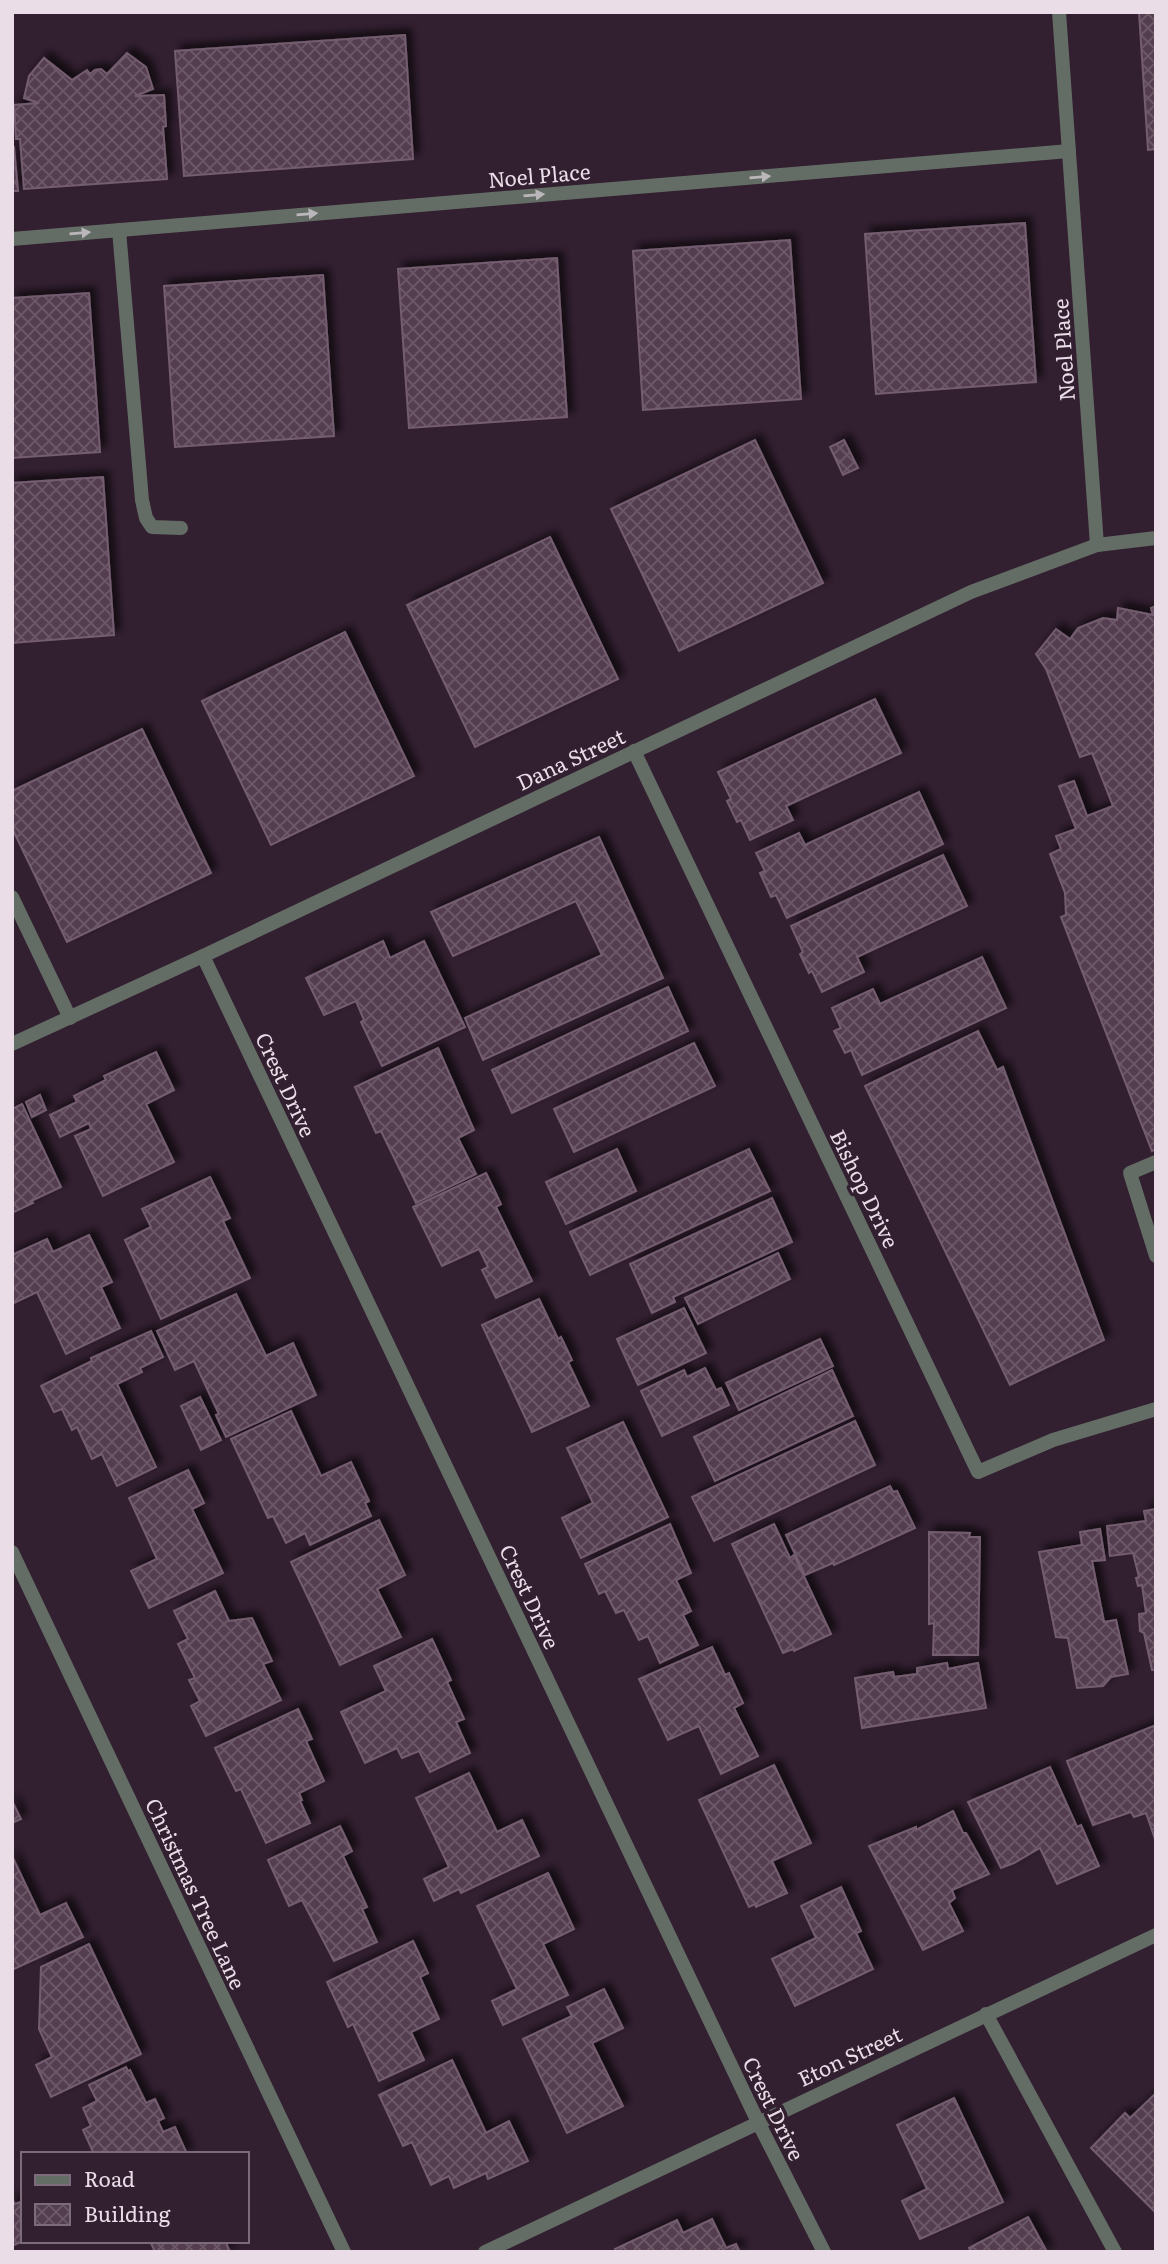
<svg xmlns="http://www.w3.org/2000/svg" width="1168" height="2264" viewBox="0 0 1168 2264" font-family="Literata,serif">
<style>
.building{fill:url(#building-cross-hatch);stroke:#745d70;stroke-width:2;filter:url(#shadow)}
.lines{fill:none;stroke-linecap:round;stroke-linejoin:round}
.service{stroke:#636d65;stroke-width:14}
.minor{stroke:#636d65;stroke-width:14}
.tertiary{stroke:#636d65;stroke-width:14}
.oneway{fill:#bbb6ba}
.labels{text-anchor:middle;dominant-baseline:central;stroke-width:7;stroke-linejoin:round;paint-order:stroke}
.street-label{font-size:21px;fill:#eadde8;stroke:#321f30}
</style>
<defs>
<pattern id="building-cross-hatch" width="8" height="8" patternUnits="userSpaceOnUse" patternTransform="scale(1.75)"><rect width="8" height="8" fill="#533e50"/><path d="M0 0l8 8M0 8l8-8" fill="none" stroke="#6c5969"/></pattern>
<filter id="shadow"><feDropShadow dx="6" dy="-6" stdDeviation="3.5" flood-color="#0009"/></filter>
</defs>
<rect width="100%" height="100%" fill="#321f30"/>
<g class="building">
<polygon points="1139,12 1156,12 1156,149 1148,150"/>
<polygon points="405,35 413,159 184,176 175,51"/>
<polygon points="127,53 146,67 153,89 135,96 164,95 166,126 163,127 167,179 24,189 20,139 16,139 14,105 39,103 24,98 29,76 44,58 72,80 87,70 90,74 95,70 101,69 107,74"/>
<polygon points="12,147 14,147 18,191 12,191"/>
<polygon points="1025,223 1036,382 876,394 865,234"/>
<polygon points="790,240 801,399 643,410 633,251"/>
<polygon points="557,258 567,417 409,428 398,269"/>
<polygon points="323,275 334,436 175,447 164,286"/>
<polygon points="89,293 100,452 12,458 12,298"/>
<polygon points="755,440 823,583 679,651 611,509"/>
<polygon points="844,440 858,468 843,475 830,447"/>
<polygon points="103,477 114,635 12,643 12,483"/>
<polygon points="550,537 618,679 475,747 407,605"/>
<polygon points="1156,606 1156,1149 1152,1151 1061,917 1066,915 1065,893 1050,854 1061,849 1056,836 1076,829 1059,786 1074,781 1087,816 1113,806 1092,753 1080,757 1046,669 1036,654 1056,629 1070,639 1078,628 1103,618 1117,620 1118,608 1153,615 1151,608"/>
<polygon points="345,632 414,776 271,845 202,701"/>
<polygon points="875,699 901,753 786,806 793,820 750,840 741,820 737,822 727,801 731,799 718,772"/>
<polygon points="142,729 211,873 67,942 12,828 12,791"/>
<polygon points="919,792 943,844 787,918 776,895 771,897 760,873 765,871 756,853 799,833 805,845"/>
<polygon points="599,837 663,978 483,1060 465,1018 602,955 576,901 453,956 431,912"/>
<polygon points="943,855 967,906 857,957 864,972 822,992 812,971 809,973 800,954 803,952 791,926"/>
<polygon points="383,941 390,958 424,941 465,1027 382,1066 361,1022 364,1020 356,1001 324,1015 306,978"/>
<polygon points="982,957 1006,1008 862,1075 851,1050 845,1053 834,1031 841,1028 832,1008 873,989 880,1004"/>
<polygon points="668,987 688,1031 512,1113 492,1070"/>
<polygon points="978,1031 997,1070 1003,1067 1104,1340 1010,1385 865,1086"/>
<polygon points="694,1043 715,1086 574,1152 554,1109"/>
<polygon points="438,1048 474,1130 458,1138 476,1174 416,1203 381,1131 376,1133 355,1087"/>
<polygon points="156,1052 174,1090 146,1104 174,1162 103,1196 75,1136 91,1129 89,1123 60,1137 50,1115 77,1102 74,1096 106,1080 104,1076"/>
<polygon points="40,1095 46,1110 32,1117 26,1102"/>
<polygon points="22,1104 61,1187 31,1201 33,1203 12,1213 12,1109"/>
<polygon points="617,1149 636,1191 566,1224 546,1182"/>
<polygon points="749,1149 770,1191 590,1275 570,1232"/>
<polygon points="486,1173 501,1204 496,1207 532,1281 496,1298 482,1270 488,1267 479,1249 442,1266 413,1207"/>
<polygon points="210,1177 230,1218 223,1221 250,1278 161,1319 125,1240 151,1227 142,1209"/>
<polygon points="772,1198 792,1242 673,1297 675,1302 652,1313 630,1264"/>
<polygon points="89,1235 112,1282 101,1287 120,1328 66,1354 37,1292 12,1304 12,1255 47,1239 53,1252"/>
<polygon points="778,1253 790,1279 698,1324 685,1298"/>
<polygon points="236,1294 266,1356 293,1343 316,1395 226,1437 216,1415 219,1414 194,1361 175,1370 157,1331"/>
<polygon points="539,1299 558,1339 561,1337 572,1360 568,1362 589,1406 532,1432 482,1325"/>
<polygon points="684,1308 706,1353 638,1385 617,1339"/>
<polygon points="151,1331 163,1357 140,1368 142,1372 117,1384 156,1467 117,1486 102,1454 92,1459 77,1427 72,1430 62,1409 54,1412 41,1386 92,1361 91,1358"/>
<polygon points="820,1339 833,1366 739,1410 726,1383"/>
<polygon points="705,1368 716,1390 721,1388 729,1405 662,1436 641,1391 684,1370 687,1377"/>
<polygon points="832,1370 853,1416 715,1481 694,1437"/>
<polygon points="200,1397 221,1440 201,1450 181,1406"/>
<polygon points="291,1411 321,1476 351,1462 369,1501 365,1503 371,1516 310,1545 305,1533 286,1543 273,1516 268,1518 231,1439"/>
<polygon points="855,1421 875,1465 714,1541 692,1497"/>
<polygon points="623,1422 668,1517 581,1558 562,1518 593,1503 567,1448"/>
<polygon points="188,1470 204,1503 192,1509 223,1573 149,1608 131,1571 157,1559 129,1498"/>
<polygon points="890,1486 893,1492 897,1491 915,1528 834,1565 833,1563 805,1575 786,1535"/>
<polygon points="1156,1509 1156,1670 1152,1670 1144,1633 1140,1631 1139,1614 1146,1613 1142,1585 1138,1586 1136,1578 1139,1577 1133,1553 1110,1556 1107,1526 1146,1521 1144,1511"/>
<polygon points="379,1520 405,1575 377,1589 401,1637 340,1665 291,1562"/>
<polygon points="670,1524 691,1573 676,1580 691,1611 683,1615 698,1645 660,1663 648,1636 639,1640 624,1610 616,1613 605,1591 599,1594 585,1564"/>
<polygon points="774,1524 790,1558 794,1555 831,1634 794,1651 793,1649 783,1653 732,1544"/>
<polygon points="1100,1529 1105,1560 1092,1561 1104,1622 1116,1620 1128,1674 1111,1677 1103,1686 1077,1688 1068,1638 1056,1637 1039,1552 1082,1545 1080,1532"/>
<polygon points="929,1532 970,1533 969,1537 980,1537 978,1655 933,1655 934,1623 929,1624"/>
<polygon points="215,1591 229,1621 252,1618 272,1661 263,1664 281,1700 206,1736 191,1706 200,1701 189,1680 195,1678 178,1644 188,1639 174,1611"/>
<polygon points="432,1639 451,1680 447,1682 464,1719 456,1722 470,1753 430,1772 419,1751 402,1758 397,1748 365,1763 341,1712 386,1691 374,1666"/>
<polygon points="712,1647 725,1675 729,1673 743,1703 734,1708 758,1756 721,1774 699,1726 668,1740 639,1679"/>
<polygon points="947,1663 948,1669 978,1663 986,1708 862,1728 855,1678 893,1672 894,1677 917,1674 917,1668"/>
<polygon points="298,1709 312,1739 306,1741 324,1781 299,1793 302,1800 300,1801 310,1823 266,1843 241,1789 236,1791 215,1748"/>
<polygon points="1156,1725 1156,1842 1146,1813 1134,1817 1131,1812 1093,1825 1067,1761"/>
<polygon points="774,1765 811,1843 772,1861 787,1893 756,1907 755,1904 749,1907 699,1800"/>
<polygon points="1050,1767 1077,1827 1081,1825 1099,1866 1057,1884 1040,1848 1014,1863 1001,1868 968,1802"/>
<polygon points="469,1773 497,1832 522,1820 539,1856 461,1893 459,1889 434,1901 424,1879 449,1867 416,1798"/>
<polygon points="12,1801 21,1819 12,1823"/>
<polygon points="953,1811 963,1833 966,1833 989,1874 952,1890 955,1898 949,1903 963,1931 923,1950 869,1846 916,1827 916,1830"/>
<polygon points="340,1826 352,1851 343,1856 367,1907 362,1909 377,1942 334,1961 302,1900 289,1906 268,1860"/>
<polygon points="12,1856 40,1915 66,1903 83,1937 12,1970"/>
<polygon points="548,1873 574,1929 543,1944 568,1995 503,2025 492,2001 517,1989 477,1906"/>
<polygon points="841,1887 861,1931 856,1933 873,1969 795,2006 772,1959 816,1938 801,1906"/>
<polygon points="413,1941 428,1973 420,1977 439,2019 411,2032 424,2060 379,2081 353,2024 348,2027 327,1982"/>
<polygon points="89,1944 141,2054 51,2097 36,2065 52,2057 39,2029 41,1967"/>
<polygon points="604,1989 623,2028 592,2043 623,2106 567,2133 523,2039 572,2016 567,2007"/>
<polygon points="452,2060 486,2133 509,2121 528,2161 488,2179 486,2173 454,2188 449,2176 431,2185 412,2142 403,2146 379,2095"/>
<polygon points="126,2067 128,2071 130,2070 146,2103 155,2099 164,2118 158,2121 163,2132 175,2127 187,2154 94,2154 83,2130 91,2126 83,2108 97,2101 89,2085"/>
<polygon points="1156,2093 1156,2213 1091,2148 1125,2113 1130,2118"/>
<polygon points="954,2098 1003,2202 920,2239 902,2201 927,2189 897,2125"/>
<polygon points="12,2199 15,2204 23,2201 23,2241 12,2246"/>
<polygon points="1028,2217 1047,2252 971,2252 969,2248"/>
<polygon points="712,2219 726,2248 736,2244 740,2252 616,2252 615,2249 677,2220 683,2233"/>
<polygon points="150,2241 230,2241 226,2243 230,2252 155,2252"/>
</g>
<g class="lines">
<g class="service">
<polyline points="119,230 142,500 146,518 152,527 181,528"/>
<polyline points="12,897 70,1018"/>
<polyline points="1156,1162 1130,1173 1156,1256"/>
<polyline points="986,2014 1115,2252"/>
</g>
<g class="minor">
<polyline points="1059,12 1097,545"/>
<polyline points="12,239 1069,151"/>
<polyline points="634,751 978,1472 1053,1440 1156,1409"/>
<polyline points="203,956 758,2122 824,2252"/>
<polyline points="12,1044 203,956 971,592 1097,545 1156,538"/>
<polyline points="485,2252 1156,1935"/>
</g>
<polyline class="tertiary" points="12,1552 344,2252"/>
</g>
<defs><path id="oneway-solid" d="M-6-.8H1V-3.2L6.5 0L1 3.2V.8H-6Z" transform="scale(1.75)"/></defs>
<g class="oneway">
<use href="#oneway-solid" transform="translate(760 177) rotate(-5)"/>
<use href="#oneway-solid" transform="translate(534 195) rotate(-5)"/>
<use href="#oneway-solid" transform="translate(307 214) rotate(-5)"/>
<use href="#oneway-solid" transform="translate(80 233) rotate(-5)"/>
</g>
<g class="labels">
<g class="street-label">
<text transform="translate(539 174) rotate(-5)">Noel Place</text>
<text transform="translate(1062 350) rotate(-94)">Noel Place</text>
<text transform="translate(570 758) rotate(-25)">Dana Street</text>
<text transform="translate(287 1084) rotate(65)">Crest Drive</text>
<text transform="translate(866 1188) rotate(64)">Bishop Drive</text>
<text transform="translate(531 1596) rotate(65)">Crest Drive</text>
<text transform="translate(197 1893) rotate(65)">Christmas Tree Lane</text>
<text transform="translate(849 2055) rotate(-25)">Eton Street</text>
<text transform="translate(775 2108) rotate(64)">Crest Drive</text>
</g>
</g>
<rect width="1168" height="2264" fill="none" stroke="#eadde8" stroke-width="28"/>
<rect x="21" y="2152" width="228" height="91" fill="#321f30" stroke="#7c6b7a" stroke-width="2"/>
<rect x="35" y="2175" width="35" height="10" fill="#636d65" stroke="#7c6b7a" stroke-width="2"/>
<text x="84" y="2187" font-size="21" fill="#eadde8">Road</text>
<rect x="35" y="2204" width="35" height="21" fill="url(#building-cross-hatch)" stroke="#7c6b7a" stroke-width="2"/>
<text x="84" y="2222" font-size="21" fill="#eadde8">Building</text>
</svg>
